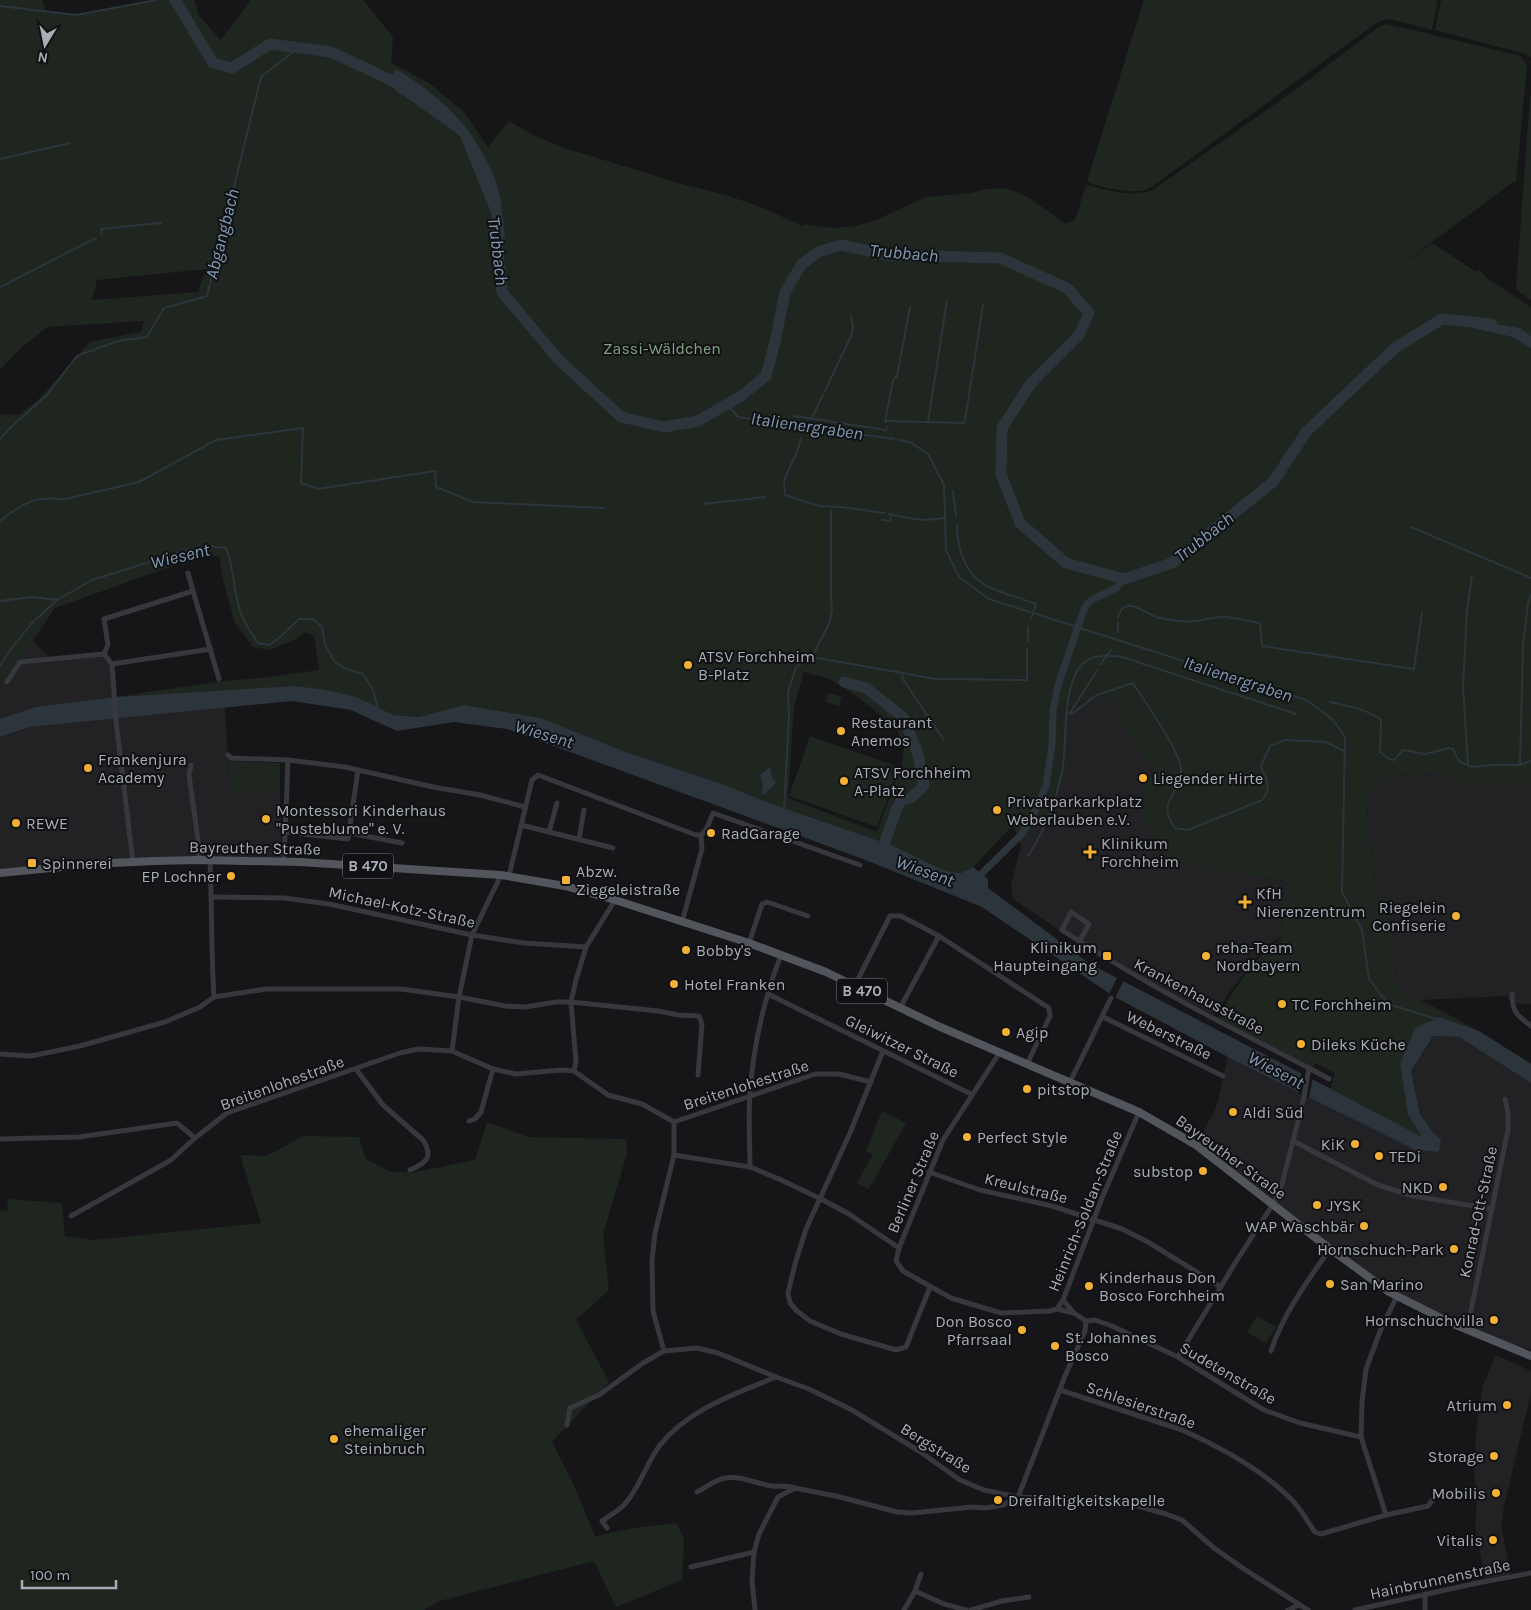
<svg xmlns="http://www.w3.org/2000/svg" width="1531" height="1610" viewBox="0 0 1531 1610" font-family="Karla,sans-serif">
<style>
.built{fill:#222225}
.green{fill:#1e261f;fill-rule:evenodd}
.water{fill:#2c353c}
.pier{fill:#161618}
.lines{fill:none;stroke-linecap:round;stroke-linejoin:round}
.stream{stroke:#2c353c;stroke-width:2}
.canal{stroke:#2c353c;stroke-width:7}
.river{stroke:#2c353c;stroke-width:11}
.street{stroke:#37383d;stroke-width:5}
.primary{stroke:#53555c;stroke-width:8}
.poi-dot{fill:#f2b134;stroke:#111113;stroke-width:2}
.labels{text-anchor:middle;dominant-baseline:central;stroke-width:4;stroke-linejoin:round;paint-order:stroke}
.shield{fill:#111113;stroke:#7b7e86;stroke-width:1}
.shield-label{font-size:15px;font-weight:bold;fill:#a8adb8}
.park-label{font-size:16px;fill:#7fa381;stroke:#111113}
.poi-label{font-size:16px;fill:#a8adb8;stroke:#111113;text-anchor:start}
.street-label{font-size:16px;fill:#a8adb8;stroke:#111113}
.water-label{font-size:18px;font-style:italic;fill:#7f9bb3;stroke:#111113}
</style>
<rect width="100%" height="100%" fill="#161618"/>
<g class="built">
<polygon points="32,640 51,659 101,653 111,666 115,697 35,707 0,719 0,689"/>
<polygon points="1105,694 1153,769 1138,802 1164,859 1285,881 1282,936 1266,946 1231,990 1214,1015 1094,954 1013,899 1011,885 1021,845 1070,763 1057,712"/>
<polygon points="225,707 230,794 280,793 282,862 134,861 0,869 0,737 29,727"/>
<polygon points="1438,773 1465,787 1531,784 1531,1004 1512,1003 1507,996 1421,1000 1397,990 1391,915 1374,881 1366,795 1391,775"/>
<polygon points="1433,1036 1459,1037 1531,1083 1531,1350 1467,1330 1394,1296 1196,1145 1216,1108 1228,1057 1415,1150 1439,1152 1441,1140 1432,1131 1420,1114 1411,1071"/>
<polygon points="1496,1355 1531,1371 1531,1393 1504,1506 1501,1525 1511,1574 1485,1579 1475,1526 1477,1502 1474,1468 1477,1423 1483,1385"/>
</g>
<g class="green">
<path d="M0,0H42L46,12L76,15L156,0H194L199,16L221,40L251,0H363L393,37L391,63L429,83L464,112L488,147L509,121L535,136L565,148L682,184L726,195L758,206L803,226L806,224L831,228L855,226L876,220L926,197L971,193L987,189L1003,188L1017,192L1029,198L1066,224L1075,220L1086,185C1109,190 1130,198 1153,190L1295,90L1380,26L1386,24L1417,31L1521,56L1527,66L1516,182H1513L1362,294L1432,243L1475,271L1480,270L1487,278L1531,307V336L1520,328H1472L1512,337L1531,349V784L1465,787L1438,773L1391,775L1366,795L1374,881L1391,915L1397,990L1421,1000L1479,1031L1439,1017L1400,1064L1423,1138L1330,1090L1335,1073L1315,1063L1312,1068L1218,1018C1231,993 1246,972 1265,951C1270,945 1279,944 1282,936L1285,881L1164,859L1152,836L1137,802L1153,769L1105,694L1057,712L1070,763L1052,802L1021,845L1013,825L973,867L961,873L950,872L939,868L891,845L769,803L722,784L623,751L541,718L464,705L419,717L393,715L370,703L326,690L181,693L115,697L223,681L261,678L319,670L314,636L305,632L294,640L269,650L253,647L234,621L224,584L219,556L195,558L55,608L0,689V414L19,415L40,398L90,342L141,332L144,321L47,327L21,348L0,370ZM460,136L502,212L493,248L491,213ZM206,269L198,292L92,300L97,280ZM804,672L829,679L858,697L896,727L904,748L902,764L877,832L788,798L794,706Z"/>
<path d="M1144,0H1438L1432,30L1389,19L1383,20L1375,24L1168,175C1160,181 1151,189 1141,191C1130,193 1095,187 1087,181Z"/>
<polygon points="1441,0 1531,0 1531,58 1529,55 1435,30"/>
<polygon points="1530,96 1531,96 1531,300 1518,291 1516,287"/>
<polygon points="828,693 842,697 839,706 826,702"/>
<polygon points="810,736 899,767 877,827 789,796"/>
<polygon points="228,761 280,763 280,793 230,794"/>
<polygon points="882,1111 906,1123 869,1189 857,1183 873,1154 866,1151"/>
<polygon points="487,1122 528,1137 626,1139 627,1153 603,1234 609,1290 576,1320 609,1382 552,1442 572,1481 595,1536 634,1528 677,1523 684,1540 682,1580 616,1607 594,1561 440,1601 424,1610 0,1610 0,1211 8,1210 7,1199 62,1203 65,1236 94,1240 261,1223 240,1155 267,1156 303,1136 359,1137 366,1159 389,1171 411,1173 475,1160"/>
<polygon points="1257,1316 1276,1327 1266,1343 1247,1332"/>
</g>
<g class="water">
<path d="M396,69C435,93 464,117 485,158C488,165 493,172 495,179C502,198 503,220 505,240L493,248L491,213L460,136L389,85Z"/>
<polygon points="1478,321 1520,328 1531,336 1531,349 1512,337 1472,328"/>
<polygon points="295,686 326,690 353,696 370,703 393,715 419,717 464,705 541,718 623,751 722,784 769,803 891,845 939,868 950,872 961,873 973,867 988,879 988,888 1090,964 1310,1078 1422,1137 1408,1114 1400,1064 1415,1028 1439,1017 1479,1031 1531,1064 1531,1083 1459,1037 1433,1036 1411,1071 1420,1114 1432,1131 1441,1140 1439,1152 1415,1150 1228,1057 1113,996 982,907 863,859 507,729 454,722 397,731 351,710 292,701 29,727 0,737 0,719 35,707 115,697"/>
<polygon points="770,767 772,777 776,782 764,795 761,793 763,786 760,775"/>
</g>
<g class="pier">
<polygon points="1118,976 1124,980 1115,998 1109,994"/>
<polygon points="1302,1071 1313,1077 1309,1098 1298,1093"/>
</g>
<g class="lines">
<g class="stream">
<polyline points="0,6 76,15 156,0"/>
<polyline points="0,159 70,143"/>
<polyline points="102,236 101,229 161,223"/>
<polyline points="0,287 96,238"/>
<polyline points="825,391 851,336 853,327 851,316"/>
<polyline points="726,403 738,417 894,439"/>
<polyline points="794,416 886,430 887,427"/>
<polyline points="812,418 823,395"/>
<polyline points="886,421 964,423 965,421 983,305"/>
<polyline points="885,422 893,380 897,376 910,307"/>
<polyline points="928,422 947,300"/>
<polyline points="801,438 798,449 784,480 785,495 819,506 841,507 884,513"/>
<polyline points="0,439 10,428 46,396 77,356 118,341 147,337 164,308 207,296 261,77 298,48"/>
<path d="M899,440L910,442L928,454L944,485L946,550L959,577L989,599L1306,700C1322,711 1337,720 1345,738L1342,892L1362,930L1369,979L1388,1004L1437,1019"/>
<polyline points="953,491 956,515"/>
<polyline points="704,504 765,497"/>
<path d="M889,514C911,518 921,522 945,518"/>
<polyline points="882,520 890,521 891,514"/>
<path d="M0,521C13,511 24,502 41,499C49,498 57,499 65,499L139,482L216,440L303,428L301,483L318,489L435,471L436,487L473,502L604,508"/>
<path d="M957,525C957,548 965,576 989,587C1004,594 1021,598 1036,604L1031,619"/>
<polyline points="1411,527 1531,578"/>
<polyline points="0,601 33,597 57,600"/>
<path d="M1118,617C1125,592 1147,616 1160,618C1171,620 1184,623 1195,621C1205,620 1215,616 1226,617C1237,618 1249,621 1260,623L1262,646L1414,669L1422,612"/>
<polyline points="1118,632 1118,622"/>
<polyline points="1028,641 1028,626"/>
<polyline points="812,657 936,679 1027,680 1027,649"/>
<polyline points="1100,665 1111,650"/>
<path d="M0,666L8,653L31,624L57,600L92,580L181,552L208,546L226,548C235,570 233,595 242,616C246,626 253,635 258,643L269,645L279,638L299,619H313L322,627L325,645L335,662L346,669L363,674L373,690L378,708"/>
<polyline points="903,675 902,678 944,740"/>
<path d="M1330,702C1347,706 1367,709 1381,720L1380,752L1389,759L1395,760L1401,752L1404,750L1425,754L1449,748L1453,749L1459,761L1472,767L1493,765H1520L1531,761"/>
<path d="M1067,713L1072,714L1095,696L1132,683L1137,689C1147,705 1183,756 1181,771C1178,798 1156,802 1175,828L1188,830L1262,800C1273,788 1266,779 1261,766L1270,746L1285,740L1326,742L1344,751"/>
<polyline points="1070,713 1098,669"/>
<polyline points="1520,764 1523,646 1528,603 1531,595"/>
<polyline points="1468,765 1463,687 1467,610 1472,576"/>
<polyline points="784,811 789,715 788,692 796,667 812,657 829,624 832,611 831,596 831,511"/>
<path d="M1028,856C1044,831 1056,802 1062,772C1068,745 1060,675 1088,660C1097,654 1112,656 1122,657L1296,714"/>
</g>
<polyline class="canal" points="976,879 1021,835 1031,820 1046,786 1052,744 1053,711 1058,685 1080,621 1085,607 1091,600 1116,588 1124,579"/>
<g class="river">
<polyline points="175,0 213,63 232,68 270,44 331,52 395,82 403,89"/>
<polyline points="496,231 502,292 558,359 621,417 664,427 698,421 741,396 766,376 775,342 785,292 802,264 818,252 841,245 888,255 1000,258 1067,288 1089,313 1079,335 1031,383 1002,428 1001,474 1020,523 1066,563 1124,579 1172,563 1273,482 1307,431 1396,347 1442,319 1492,324"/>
<polyline points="844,682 866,688 903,717 918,754 924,786 911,798 902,800 897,808 881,853"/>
</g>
<g class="street">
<polyline points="188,573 193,591"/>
<polyline points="112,664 211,649"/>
<polyline points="7,682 20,662 104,654"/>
<polyline points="228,755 231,758 288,760 345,767 433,787 480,795 525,807"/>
<polyline points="191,765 189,775 199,847 199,860"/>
<polyline points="521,825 613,848"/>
<polyline points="286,832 348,839 358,770"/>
<polyline points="549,832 557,803"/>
<polyline points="349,833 402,843"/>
<polyline points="579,839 584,810"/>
<path d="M210,860C212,906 211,951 214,997"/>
<polyline points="133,862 116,721 112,664 104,654 108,645 104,619 193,591 219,679"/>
<polyline points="284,862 288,760"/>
<polyline points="509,876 532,780 538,775 696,835 701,835 706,830 713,813 860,865"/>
<polyline points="212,897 284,898 329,904 472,935 524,943 586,947"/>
<polyline points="682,922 702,849 701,835"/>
<path d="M1079,942L1089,924L1071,912L1062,930C1141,982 1225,1025 1309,1068L1304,1097L1293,1141L1282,1184L1273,1204L1237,1260L1178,1357"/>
<polyline points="749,943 762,904 767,902 808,916"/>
<polyline points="854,987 890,916 901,916 939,936 1049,1008 1050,1016 1027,1064"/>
<polyline points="768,994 971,1094"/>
<path d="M1512,994C1512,1012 1517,1015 1531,1026"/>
<polyline points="900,1008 939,936"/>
<polyline points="1103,1017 1223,1076"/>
<polyline points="452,1051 459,997 472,935 501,875"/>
<polyline points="883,1051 850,1133 806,1229 795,1264 788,1293 790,1303 797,1311 810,1321 841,1334 896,1350 906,1347 930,1287"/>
<polyline points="1000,1052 943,1140 899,1248 896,1261 903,1271 951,1298 1001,1313 1050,1311 1057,1309 1063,1300 1102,1198 1139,1112"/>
<polyline points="0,1054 31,1056 80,1046 165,1022 200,1007 214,997 266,989 401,989 459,997 505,1006 525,1007 556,1002 571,1002 658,1011 678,1015 699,1016 702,1024 698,1075"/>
<polyline points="1309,1068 1329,1079"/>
<path d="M356,1069L383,1105L423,1140C434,1157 426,1163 410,1170"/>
<polyline points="574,1071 576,1062 571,1002 576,980 586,947 615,900"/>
<polyline points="1070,1082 1111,998"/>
<polyline points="469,1121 475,1119 481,1112 493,1069"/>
<polyline points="0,1139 79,1137 177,1123 195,1138"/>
<polyline points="1293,1141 1378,1185 1413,1196 1492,1209"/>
<polyline points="674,1155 750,1167 779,1179 821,1199 849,1214 899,1248"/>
<path d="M750,1167C750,1143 748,1118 750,1094C753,1047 764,999 781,955"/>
<polyline points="929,1172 980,1190 1052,1206 1122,1229 1148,1242 1221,1287"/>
<polyline points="71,1216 171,1160 195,1138 227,1113 400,1053 418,1049 452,1051 493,1069 516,1074 560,1070 574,1071 608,1095 642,1104 674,1122 815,1074 839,1074 871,1082"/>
<polyline points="1397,1296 1381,1329 1366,1369 1362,1402 1361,1437 1386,1515 1428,1506 1435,1497"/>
<polyline points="1063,1300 1074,1313 1086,1321"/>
<polyline points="1057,1309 1074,1313"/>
<polyline points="1086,1321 1095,1320 1112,1326 1178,1357 1264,1410 1300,1423 1361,1437"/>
<polyline points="1467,1330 1508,1130 1508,1113 1505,1099"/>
<polyline points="664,1351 653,1311 652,1260 655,1233 674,1155 674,1122"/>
<path d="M1271,1351C1283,1314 1308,1280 1330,1249"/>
<path d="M1060,1390L1182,1430C1220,1447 1260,1468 1290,1498C1300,1507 1307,1521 1315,1532L1321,1534L1386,1515"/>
<polyline points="567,1425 570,1408 599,1395 643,1363 664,1351 697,1348 718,1353 776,1377 809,1389 852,1410 919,1451 960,1480 984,1490 1018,1497 1097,1500 1134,1505 1166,1514 1182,1520 1214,1548 1244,1569 1308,1610"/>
<path d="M697,1492C706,1487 715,1480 725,1478C740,1475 757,1484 772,1486C780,1487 787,1485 795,1488"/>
<polyline points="1018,1497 1065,1376 1085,1331 1086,1321"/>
<path d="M607,1528L602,1521C609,1516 618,1511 624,1505C640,1488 646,1463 660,1445C689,1409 735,1394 776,1377"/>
<polyline points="691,1567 754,1552"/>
<polyline points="915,1591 944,1604 966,1610"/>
<polyline points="1425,1594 1425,1610"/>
<polyline points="755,1610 752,1581 754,1552 759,1534 778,1497 795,1488 836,1496 897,1512 912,1513 972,1507 986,1508 1003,1505 1018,1497"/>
<polyline points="904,1610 915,1591 921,1574"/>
<polyline points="971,1610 1002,1601 1029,1597"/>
<polyline points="1288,1610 1299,1605"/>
<polyline points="1355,1610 1477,1583 1531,1573"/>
</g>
<polyline class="primary" points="0,873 92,864 155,861 199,860 300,862 501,875 565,886 615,900 749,943 826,972 938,1026 1139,1112 1196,1145 1321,1242 1389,1292 1451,1323 1531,1356"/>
</g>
<g class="poi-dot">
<circle cx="688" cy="665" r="5"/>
<circle cx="841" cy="731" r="5"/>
<circle cx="88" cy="768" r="5"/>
<circle cx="1143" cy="778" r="5"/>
<circle cx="844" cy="781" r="5"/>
<circle cx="997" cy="810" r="5"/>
<circle cx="266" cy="819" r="5"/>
<circle cx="16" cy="823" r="5"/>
<circle cx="711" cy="833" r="5"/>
<path d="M1087.5 844.5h5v5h5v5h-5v5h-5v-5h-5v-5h5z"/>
<rect x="27" y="858" width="10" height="10" rx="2.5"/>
<circle cx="231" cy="876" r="5"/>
<rect x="561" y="875" width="10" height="10" rx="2.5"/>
<path d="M1242.5 894.5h5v5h5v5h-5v5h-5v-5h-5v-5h5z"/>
<circle cx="1456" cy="916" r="5"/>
<circle cx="686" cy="950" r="5"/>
<rect x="1102" y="951" width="10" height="10" rx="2.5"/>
<circle cx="1206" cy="956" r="5"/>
<circle cx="674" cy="984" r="5"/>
<circle cx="1282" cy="1004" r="5"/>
<circle cx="1006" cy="1032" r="5"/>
<circle cx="1301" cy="1044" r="5"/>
<circle cx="1027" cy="1089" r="5"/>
<circle cx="1233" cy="1112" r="5"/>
<circle cx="967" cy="1137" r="5"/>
<circle cx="1355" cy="1144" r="5"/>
<circle cx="1379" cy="1156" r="5"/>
<circle cx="1203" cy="1171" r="5"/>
<circle cx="1443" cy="1187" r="5"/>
<circle cx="1317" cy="1205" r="5"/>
<circle cx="1364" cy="1226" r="5"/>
<circle cx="1454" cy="1249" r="5"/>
<circle cx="1330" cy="1284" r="5"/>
<circle cx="1089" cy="1286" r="5"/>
<circle cx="1494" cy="1320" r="5"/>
<circle cx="1022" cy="1330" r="5"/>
<circle cx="1055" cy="1346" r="5"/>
<circle cx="1507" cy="1405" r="5"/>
<circle cx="334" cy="1439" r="5"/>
<circle cx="1494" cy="1456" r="5"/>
<circle cx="1496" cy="1493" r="5"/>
<circle cx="998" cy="1500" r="5"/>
<circle cx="1493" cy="1540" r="5"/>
</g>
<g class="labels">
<g class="shield">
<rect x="343" y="853.5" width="50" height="25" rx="4"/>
<rect x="837" y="978.5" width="50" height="25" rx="4"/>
</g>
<g class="shield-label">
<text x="368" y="866">B 470</text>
<text x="862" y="991">B 470</text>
</g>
<g class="park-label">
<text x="662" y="348">Zassi-Wäldchen</text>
</g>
<g class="poi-label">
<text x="698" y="656">ATSV Forchheim<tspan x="698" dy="18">B-Platz</tspan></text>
<text x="851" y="722">Restaurant<tspan x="851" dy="18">Anemos</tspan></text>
<text x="98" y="759">Frankenjura<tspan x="98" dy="18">Academy</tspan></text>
<text x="854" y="772">ATSV Forchheim<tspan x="854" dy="18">A-Platz</tspan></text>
<text x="1153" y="778">Liegender Hirte</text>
<text x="1007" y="801">Privatparkarkplatz<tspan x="1007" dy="18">Weberlauben e.V.</tspan></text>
<text x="276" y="810">Montessori Kinderhaus<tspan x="276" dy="18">"Pusteblume" e. V.</tspan></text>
<text x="26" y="823">REWE</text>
<text x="721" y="833">RadGarage</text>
<text x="1101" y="843">Klinikum<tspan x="1101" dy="18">Forchheim</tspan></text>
<text x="42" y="863">Spinnerei</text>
<text x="576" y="871">Abzw.<tspan x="576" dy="18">Ziegeleistraße</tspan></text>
<text x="221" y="876" text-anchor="end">EP Lochner</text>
<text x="1256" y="893">KfH<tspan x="1256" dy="18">Nierenzentrum</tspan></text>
<text x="1446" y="907" text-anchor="end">Riegelein<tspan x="1446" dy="18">Confiserie</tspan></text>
<text x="1097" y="947" text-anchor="end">Klinikum<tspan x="1097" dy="18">Haupteingang</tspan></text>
<text x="1216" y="947">reha-Team<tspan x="1216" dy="18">Nordbayern</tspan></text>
<text x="696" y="950">Bobby's</text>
<text x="684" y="984">Hotel Franken</text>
<text x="1292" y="1004">TC Forchheim</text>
<text x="1016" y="1032">Agip</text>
<text x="1311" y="1044">Dileks Küche</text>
<text x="1037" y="1089">pitstop</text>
<text x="1243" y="1112">Aldi Süd</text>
<text x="977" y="1137">Perfect Style</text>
<text x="1345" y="1144" text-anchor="end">KiK</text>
<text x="1389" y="1156">TEDi</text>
<text x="1193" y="1171" text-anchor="end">substop</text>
<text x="1433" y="1187" text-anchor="end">NKD</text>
<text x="1327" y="1205">JYSK</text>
<text x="1354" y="1226" text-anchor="end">WAP Waschbär</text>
<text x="1444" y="1249" text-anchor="end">Hornschuch-Park</text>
<text x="1099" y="1277">Kinderhaus Don<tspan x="1099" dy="18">Bosco Forchheim</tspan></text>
<text x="1340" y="1284">San Marino</text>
<text x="1484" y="1320" text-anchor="end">Hornschuchvilla</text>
<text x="1012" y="1321" text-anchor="end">Don Bosco<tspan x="1012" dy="18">Pfarrsaal</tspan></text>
<text x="1065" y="1337">St. Johannes<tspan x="1065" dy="18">Bosco</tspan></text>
<text x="1497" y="1405" text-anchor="end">Atrium</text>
<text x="344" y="1430">ehemaliger<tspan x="344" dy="18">Steinbruch</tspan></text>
<text x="1484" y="1456" text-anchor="end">Storage</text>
<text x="1486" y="1493" text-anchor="end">Mobilis</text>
<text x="1008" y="1500">Dreifaltigkeitskapelle</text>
<text x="1483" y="1540" text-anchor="end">Vitalis</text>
</g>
<g class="street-label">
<text transform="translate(255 848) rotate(1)">Bayreuther Straße</text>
<text transform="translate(402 907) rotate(12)">Michael-Kotz-Straße</text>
<text transform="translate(1199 996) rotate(28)">Krankenhausstraße</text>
<text transform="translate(1169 1035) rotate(26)">Weberstraße</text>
<text transform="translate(902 1046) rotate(26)">Gleiwitzer Straße</text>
<text transform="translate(282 1083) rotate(-20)">Breitenlohestraße</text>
<text transform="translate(746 1085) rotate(-18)">Breitenlohestraße</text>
<text transform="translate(1231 1157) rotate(36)">Bayreuther Straße</text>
<text transform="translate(913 1182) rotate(-67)">Berliner Straße</text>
<text transform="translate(1026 1188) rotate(14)">Kreulstraße</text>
<text transform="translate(1085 1211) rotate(-68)">Heinrich-Soldan-Straße</text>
<text transform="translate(1478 1212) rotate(-78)">Konrad-Ott-Straße</text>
<text transform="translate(1228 1373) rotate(30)">Sudetenstraße</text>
<text transform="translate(1141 1405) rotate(19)">Schlesierstraße</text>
<text transform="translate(936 1448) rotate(32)">Bergstraße</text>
<text transform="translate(1440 1579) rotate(-12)">Hainbrunnenstraße</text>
</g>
<g class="water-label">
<text transform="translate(222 234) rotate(-76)">Abgangbach</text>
<text transform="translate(498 251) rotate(83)">Trubbach</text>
<text transform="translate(904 253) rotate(5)">Trubbach</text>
<text transform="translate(807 426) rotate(8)">Italienergraben</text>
<text transform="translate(1204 537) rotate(-38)">Trubbach</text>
<text transform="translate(180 556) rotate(-13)">Wiesent</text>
<text transform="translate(1238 679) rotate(18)">Italienergraben</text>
<text transform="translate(544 734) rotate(17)">Wiesent</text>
<text transform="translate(925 871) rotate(20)">Wiesent</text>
<text transform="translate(1276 1070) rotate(28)">Wiesent</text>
</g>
</g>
<g transform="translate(45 45) rotate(190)" stroke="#111113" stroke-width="4" paint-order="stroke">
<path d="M0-4L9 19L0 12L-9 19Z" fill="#a8adb8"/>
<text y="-8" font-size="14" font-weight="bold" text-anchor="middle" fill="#a8adb8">N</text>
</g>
<path d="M22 1580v8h94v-8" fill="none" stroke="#a8adb8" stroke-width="2.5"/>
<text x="30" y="1580" font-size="15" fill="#a8adb8" stroke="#111113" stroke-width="4" paint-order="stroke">100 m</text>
</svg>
